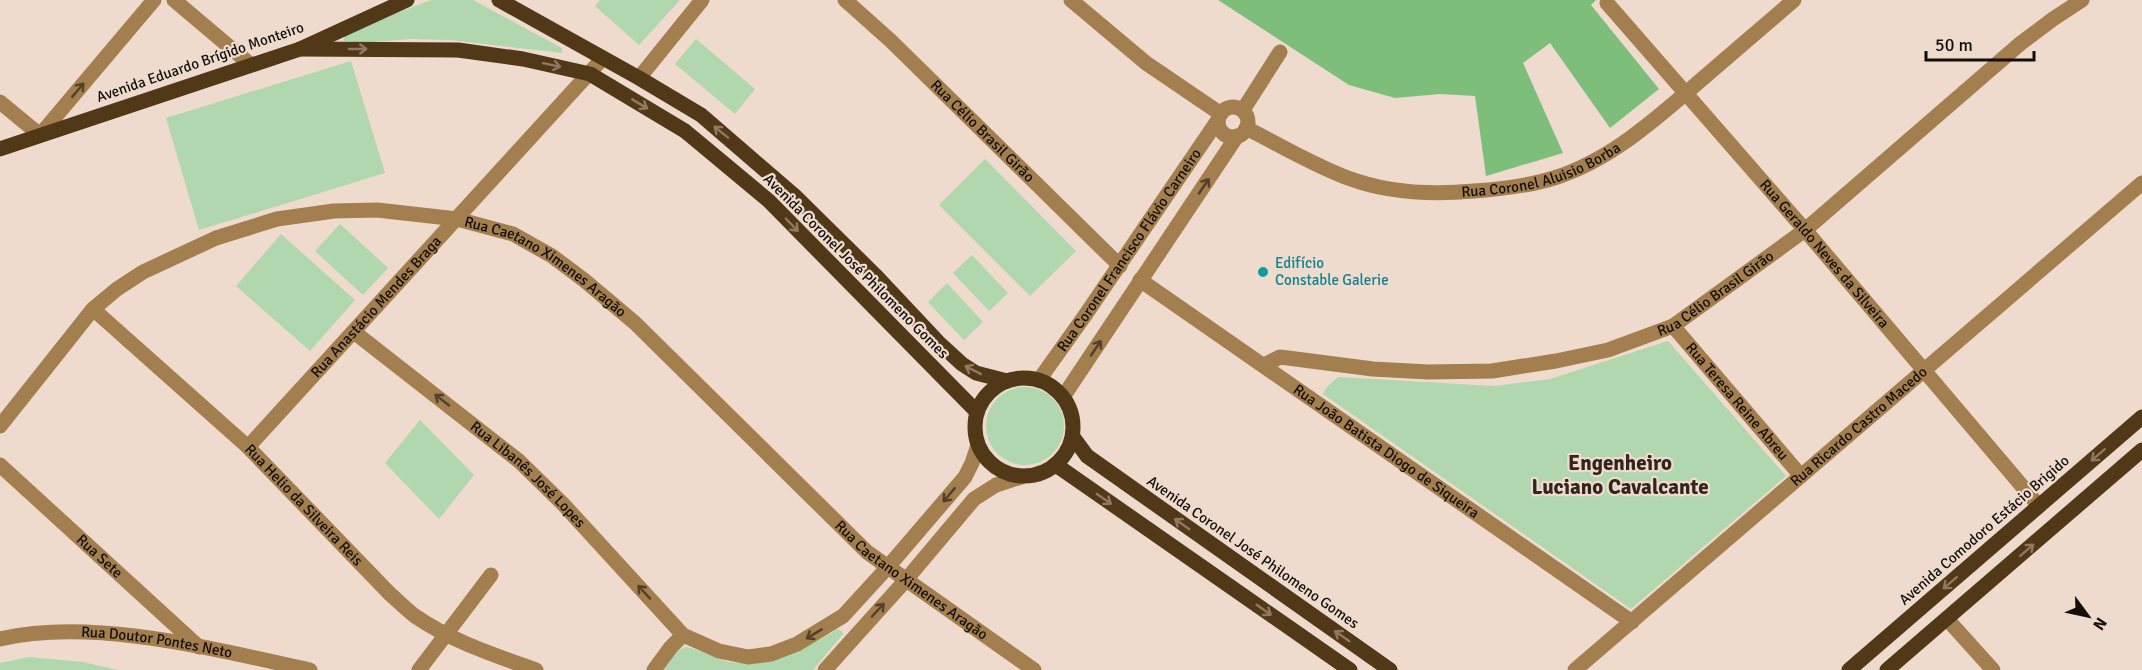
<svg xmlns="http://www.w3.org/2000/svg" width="2142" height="670" viewBox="0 0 2142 670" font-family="Signika,sans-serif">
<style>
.green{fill:#b0d7ad}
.forest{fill:#7dbe7a}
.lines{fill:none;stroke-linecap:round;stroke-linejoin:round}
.minor{stroke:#a37e4e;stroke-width:15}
.major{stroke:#513816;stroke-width:15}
.oneway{stroke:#907960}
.oneway2{stroke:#544028}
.culture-dot{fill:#0f9aa8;stroke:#eedbce;stroke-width:2}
.labels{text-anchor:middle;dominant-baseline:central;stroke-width:4.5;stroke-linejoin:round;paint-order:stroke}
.street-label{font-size:15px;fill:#140e09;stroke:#eedbce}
.culture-label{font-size:15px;fill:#0d838f;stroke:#eedbce;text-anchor:start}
.district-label{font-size:21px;font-weight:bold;fill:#34251c;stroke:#eedbce}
</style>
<rect width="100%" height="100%" fill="#eedbce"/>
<g class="green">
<polygon points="431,0 473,0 562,48 562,53 451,40 411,39 361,43 344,41 344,36 348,32"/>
<polygon points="600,0 680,0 639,45 595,6"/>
<polygon points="696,39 755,89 735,114 675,64"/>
<polygon points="351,61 385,173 199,230 166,118"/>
<polygon points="985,159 1076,251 1030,296 939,205"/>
<polygon points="340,224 388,268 363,295 315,251"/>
<polygon points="281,234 355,300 310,351 236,286"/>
<polygon points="972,255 1008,293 989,311 953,273"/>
<polygon points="947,283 983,322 964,340 928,302"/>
<polygon points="1668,341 1786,476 1631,609 1323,394 1327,387 1338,377 1494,386 1550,379"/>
<circle cx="1025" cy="426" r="39"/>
<polygon points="420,420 474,475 439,519 385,463"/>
<path d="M838,629L843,632V634L813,670H664C669,662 676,649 686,647C690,647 718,658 725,661C767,670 804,649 838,629Z"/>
<polygon points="29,657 83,662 118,670 0,670 0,663"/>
</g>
<polygon class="forest" points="1218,0 1596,0 1591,5 1659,89 1610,128 1550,43 1523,63 1563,153 1486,176 1475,96 1440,94 1395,98 1349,85"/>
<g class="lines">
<g class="minor">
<polyline points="174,0 251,65"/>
<path id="s1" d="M845,0L891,41L1120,266"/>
<polyline points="1071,0 1146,63 1221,114"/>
<path id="s2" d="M1607,3L1805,230L2039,506"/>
<polyline points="639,78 702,0"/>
<polyline points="0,102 40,135 154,0"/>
<circle cx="1233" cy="122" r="15"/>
<polyline points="1243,110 1280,52"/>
<path id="s3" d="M1246,128C1280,145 1313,165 1348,178C1388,193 1432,195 1474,191C1501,189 1529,186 1554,178C1611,160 1657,118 1701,80C1732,53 1763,27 1794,0"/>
<path id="s4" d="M1140,280L1632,622"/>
<path id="s5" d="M93,309L248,447L390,594C398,601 406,609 415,616C451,641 494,655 536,670"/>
<path id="s6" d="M1673,326L1801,476"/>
<path id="s7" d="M354,332L519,461L563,504L683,635L719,651L748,657L771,654L797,644L843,616L887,568L965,477L972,463L978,445"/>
<path id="s8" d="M1264,365L1280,357L1373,369L1428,372L1492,371L1556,361L1608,350L1673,326L1805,230L2021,43L2053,19L2082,0"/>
<path id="s9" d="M1039,380L1086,314L1218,120"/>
<polyline points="1063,397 1237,136"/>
<path id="s10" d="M0,426L93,309L117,289L143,272L216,238L277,219L334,211L377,210L457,219L513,234L552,256L584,280L635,323L867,552L1034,670"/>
<path id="s11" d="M248,447L603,58"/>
<path id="s12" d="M0,465L199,647"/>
<polyline points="1947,619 1993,670"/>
<path id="s13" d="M0,639C93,617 217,650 310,670"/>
<polyline points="419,670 491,575"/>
<polyline points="654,670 671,647 683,635"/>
<polyline points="825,670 905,581 974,499 996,485 1021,477"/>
<path id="s14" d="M1575,670L2142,183"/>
</g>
<g class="major">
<polyline points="499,0 639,78 701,115 796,197 875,275 938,342 962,364 976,373 1007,381"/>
<polyline points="300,49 458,50 523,59 590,74 685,131 769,201 977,412"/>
<polyline points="0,149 300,49 407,0"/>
<circle cx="1024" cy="427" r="49"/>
<polyline points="1073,437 1087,456 1390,670"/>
<polyline points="1056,465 1350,670"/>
<polyline points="1849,670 2142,417"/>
<polyline points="1887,670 2142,450"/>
</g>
</g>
<defs><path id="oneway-shaft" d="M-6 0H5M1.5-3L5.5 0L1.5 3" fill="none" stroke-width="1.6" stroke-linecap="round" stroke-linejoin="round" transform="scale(1.5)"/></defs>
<g class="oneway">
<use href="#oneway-shaft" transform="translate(358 49)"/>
<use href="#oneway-shaft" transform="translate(552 65) rotate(12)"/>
<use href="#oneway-shaft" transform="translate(640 104) rotate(31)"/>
<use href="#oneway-shaft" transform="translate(721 132) rotate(-141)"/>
<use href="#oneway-shaft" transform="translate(792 225) rotate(46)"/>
<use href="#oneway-shaft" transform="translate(973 370) rotate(-153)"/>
<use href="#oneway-shaft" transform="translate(2098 455) rotate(139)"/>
<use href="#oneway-shaft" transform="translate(1104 499) rotate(35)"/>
<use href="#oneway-shaft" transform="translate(1182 524) rotate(-145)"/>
<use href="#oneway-shaft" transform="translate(2027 550) rotate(-41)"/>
<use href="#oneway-shaft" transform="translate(1950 583) rotate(139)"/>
<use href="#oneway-shaft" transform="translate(1264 610) rotate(35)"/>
<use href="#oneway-shaft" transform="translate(1342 636) rotate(-145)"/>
</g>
<g class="oneway2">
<use href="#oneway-shaft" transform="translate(78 90) rotate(-50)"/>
<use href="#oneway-shaft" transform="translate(1204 186) rotate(-56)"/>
<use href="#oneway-shaft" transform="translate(1096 348) rotate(-56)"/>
<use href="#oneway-shaft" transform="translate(442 400) rotate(-142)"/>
<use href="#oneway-shaft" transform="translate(949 495) rotate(130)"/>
<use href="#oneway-shaft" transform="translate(644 592) rotate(-133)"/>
<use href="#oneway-shaft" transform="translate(878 610) rotate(-47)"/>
<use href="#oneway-shaft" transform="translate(814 634) rotate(149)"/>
</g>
<circle class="culture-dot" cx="1263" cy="272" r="6"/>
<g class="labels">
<g class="street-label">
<text transform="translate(200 62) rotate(-19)">Avenida Eduardo Brígido Monteiro</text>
<text stroke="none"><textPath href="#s1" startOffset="190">Rua Célio Brasil Girão</textPath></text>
<text stroke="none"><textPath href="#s3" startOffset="312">Rua Coronel Aluisio Borba</textPath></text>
<text stroke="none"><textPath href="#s9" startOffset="158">Rua Coronel Francisco Flávio Carneiro</textPath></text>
<text stroke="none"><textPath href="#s2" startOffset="332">Rua Geraldo Neves da Silveira</textPath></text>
<text transform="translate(856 266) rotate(45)">Avenida Coronel José Philomeno Gomes</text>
<text stroke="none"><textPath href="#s10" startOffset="639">Rua Caetano Ximenes Aragão</textPath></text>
<text stroke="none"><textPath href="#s8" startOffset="471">Rua Célio Brasil Girão</textPath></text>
<text stroke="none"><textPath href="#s11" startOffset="190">Rua Anastácio Mendes Braga</textPath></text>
<text stroke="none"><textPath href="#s6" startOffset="99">Rua Teresa Reine Abreu</textPath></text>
<text stroke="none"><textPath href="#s14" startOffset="374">Rua Ricardo Castro Macedo</textPath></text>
<text stroke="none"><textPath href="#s4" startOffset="300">Rua João Batista Diogo de Siqueira</textPath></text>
<text stroke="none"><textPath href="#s7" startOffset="225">Rua Libanês José Lopes</textPath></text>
<text stroke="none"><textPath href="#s5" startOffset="288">Rua Helio da Silveira Reis</textPath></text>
<text transform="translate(1984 530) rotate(-41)">Avenida Comodoro Estácio Brigido</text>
<text transform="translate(1253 552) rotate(35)">Avenida Coronel José Philomeno Gomes</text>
<text stroke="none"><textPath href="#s12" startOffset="135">Rua Sete</textPath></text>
<text stroke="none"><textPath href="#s10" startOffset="1125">Rua Caetano Ximenes Aragão</textPath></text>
<text stroke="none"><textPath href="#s13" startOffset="158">Rua Doutor Pontes Neto</textPath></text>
</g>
<g class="culture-label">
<text x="1275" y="263">Edifício<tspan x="1275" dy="17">Constable Galerie</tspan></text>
</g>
<g class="district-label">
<text x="1620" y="463">Engenheiro<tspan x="1620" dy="24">Luciano Cavalcante</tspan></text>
</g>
</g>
<g transform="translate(2088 616) rotate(123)" stroke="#eedbce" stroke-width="4.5" paint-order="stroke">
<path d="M0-4.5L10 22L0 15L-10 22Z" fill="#140e09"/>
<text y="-9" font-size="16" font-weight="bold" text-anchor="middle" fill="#140e09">N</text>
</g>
<path d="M1926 51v9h108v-9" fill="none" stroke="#140e09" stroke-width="3"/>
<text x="1935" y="51" font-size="18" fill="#140e09" stroke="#eedbce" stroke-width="4.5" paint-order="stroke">50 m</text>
</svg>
